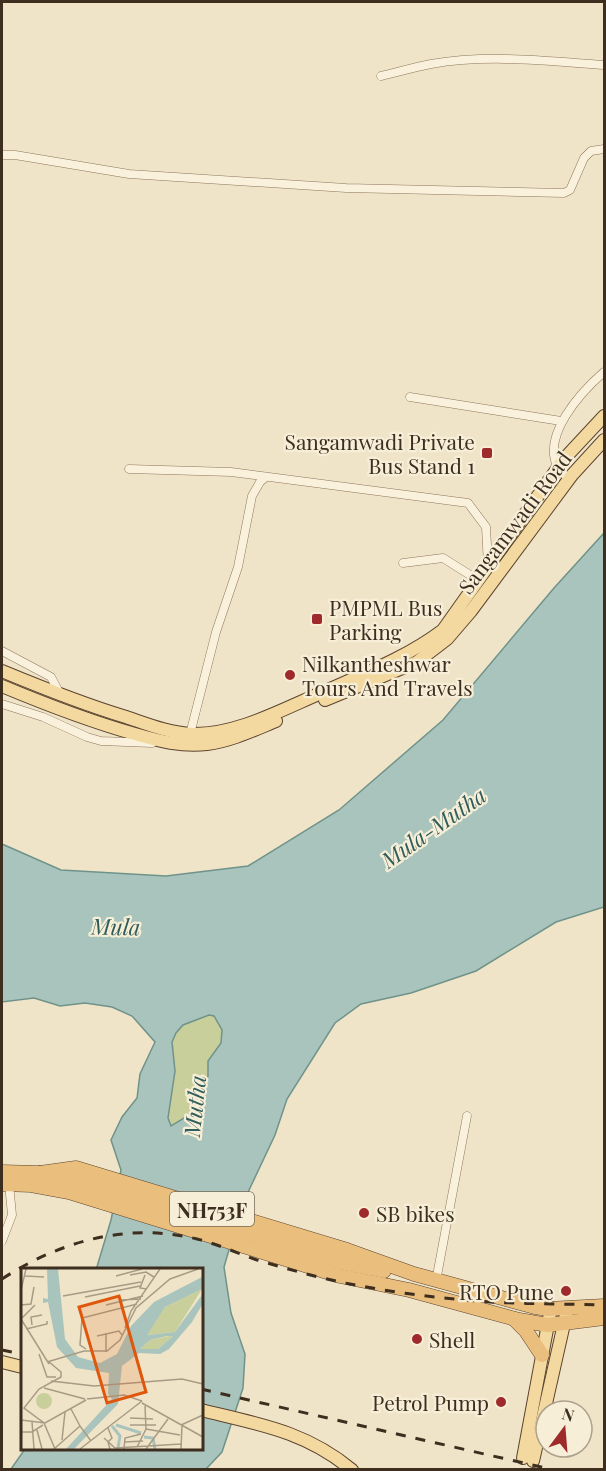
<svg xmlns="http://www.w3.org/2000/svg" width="606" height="1471" viewBox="0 0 606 1471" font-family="'Playfair Display',serif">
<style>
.green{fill:#c9cf9b}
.water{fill:#a9c4bc;stroke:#6f938a;stroke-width:1.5;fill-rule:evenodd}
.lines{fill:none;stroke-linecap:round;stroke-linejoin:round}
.minor-casing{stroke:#8d765c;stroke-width:9}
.primary-casing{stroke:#5b4430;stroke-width:14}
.trunk-casing{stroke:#5b4430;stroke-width:15}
.minor{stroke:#faf1dc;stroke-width:8}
.primary{stroke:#f3d9a0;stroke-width:12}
.trunk{stroke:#eabe7c;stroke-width:14}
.rail{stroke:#3d2e20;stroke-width:3;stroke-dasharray:10 10;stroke-linecap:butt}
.poi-dot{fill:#9e2a2b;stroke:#f7eed8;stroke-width:2}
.labels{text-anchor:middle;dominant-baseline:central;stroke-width:4.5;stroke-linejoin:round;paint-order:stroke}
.shield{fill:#f7eed8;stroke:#756857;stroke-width:1.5}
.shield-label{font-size:20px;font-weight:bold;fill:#3d2e20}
.poi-label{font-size:21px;fill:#3d2e20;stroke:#f7eed8;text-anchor:start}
.street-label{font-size:21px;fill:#3d2e20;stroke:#f7eed8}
.water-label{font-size:22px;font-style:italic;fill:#2f5d5a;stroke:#f7eed8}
.inset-river{fill:none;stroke:#a9c4bc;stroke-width:3}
.inset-road{fill:none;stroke:#a89b85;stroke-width:1.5}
.view{fill:#df570d;fill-opacity:0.15;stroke:#df570d;stroke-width:3}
.inset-edge{fill:none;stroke:#3d2e20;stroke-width:3}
</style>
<rect width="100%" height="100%" fill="#f0e4c8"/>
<polygon class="green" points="208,1015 214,1016 222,1030 221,1043 208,1061 208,1076 195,1107 186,1117 171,1126 168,1119 175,1071 172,1042 176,1034 183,1025"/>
<path class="water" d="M604,533V907L556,922L476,971L411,993L361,1004L335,1023L287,1099L275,1135L242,1205L224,1267L231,1313L245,1354L243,1388L222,1452L206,1469H11L25,1449L201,1448V1270H96L111,1220L121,1170L111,1140L122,1117L137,1098L140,1074L155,1042L132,1016L112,1007L85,1003L60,1006L34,998L2,1002V844L61,870L166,876L248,866L339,810L443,720L554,588ZM209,1015L214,1016L222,1030L221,1043L208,1061V1076L195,1107L186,1117L171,1126L168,1118L175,1071L172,1042L176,1033L183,1025Z"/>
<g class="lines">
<defs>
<g id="minor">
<path d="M381,76C398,72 415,67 431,64C488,54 547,61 604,65"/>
<polyline points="2,155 15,155 129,174 346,188 564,193 570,190 584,158 591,151 604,149"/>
<polyline points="410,397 561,421"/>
<polyline points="129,469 231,472 468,503 486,527 488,565"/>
<path d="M569,479C566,476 561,472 559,469C539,437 582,391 604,372"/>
<polyline points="403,563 443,558 478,580"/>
<polyline points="2,651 51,677 59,692"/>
<polyline points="2,704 43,717 87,737 101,741 152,743"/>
<polyline points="189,738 216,632 238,567 252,496 260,482 266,477"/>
<polyline points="2,1241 12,1215 9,1184"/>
<polyline points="436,1281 467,1116"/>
</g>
<g id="primary">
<path d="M2,671C43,688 83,704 126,717C147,724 169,733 192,734C236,735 281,710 321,693C363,674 406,658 443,630L564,459L604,416"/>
<path d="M2,686C45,704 89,721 135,734C159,741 182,747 207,744C231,741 254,730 276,721"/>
<polyline points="325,700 417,662 447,639 471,611 572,475 604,440"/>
<polyline points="2,1362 22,1367"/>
<path d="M201,1410C258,1424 305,1431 352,1470"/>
<polyline points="523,1458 551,1308"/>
<polyline points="533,1461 566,1315"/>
</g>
<g id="trunk">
<polyline points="2,1172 40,1173 73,1180 344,1263 384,1271"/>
<polyline points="40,1173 76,1168 347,1250 414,1274 535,1307 548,1309 604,1306"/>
<polyline points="2,1184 31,1185 69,1192 340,1276 409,1290 519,1320 548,1325 604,1318"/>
<polyline points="514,1319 526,1331 542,1355"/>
</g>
</defs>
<use href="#minor" class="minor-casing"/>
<use href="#primary" class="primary-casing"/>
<use href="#trunk" class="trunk-casing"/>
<use href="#minor" class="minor"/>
<use href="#primary" class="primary"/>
<use href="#trunk" class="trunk"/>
<g class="rail">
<path d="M2,1279C60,1241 128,1222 197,1239C217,1244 237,1253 257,1260C288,1269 319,1278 350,1284C396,1293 444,1299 490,1302C528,1304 567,1304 604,1305"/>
<polyline points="2,1350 22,1354"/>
<polyline points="201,1389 554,1470"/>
</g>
</g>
<g class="poi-dot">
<rect x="481" y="447" width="12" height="12" rx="3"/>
<rect x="311" y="613" width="12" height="12" rx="3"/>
<circle cx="290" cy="675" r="6"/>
<circle cx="364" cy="1213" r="6"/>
<circle cx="566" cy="1291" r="6"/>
<circle cx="417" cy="1339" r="6"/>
<circle cx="501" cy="1402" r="6"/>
</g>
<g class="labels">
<rect class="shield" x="170" y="1192" width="84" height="34" rx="4.5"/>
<g class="shield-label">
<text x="212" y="1209">NH753F</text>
</g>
<g class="poi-label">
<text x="475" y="441" text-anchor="end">Sangamwadi Private<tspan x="475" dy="24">Bus Stand 1</tspan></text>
<text x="329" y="607">PMPML Bus<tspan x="329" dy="24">Parking</tspan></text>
<text x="302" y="663">Nilkantheshwar<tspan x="302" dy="24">Tours And Travels</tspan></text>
<text x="376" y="1213">SB bikes</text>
<text x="554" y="1291" text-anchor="end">RTO Pune</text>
<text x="429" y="1339">Shell</text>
<text x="489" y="1402" text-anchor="end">Petrol Pump</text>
</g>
<g class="street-label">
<text transform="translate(514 522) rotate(-53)">Sangamwadi Road</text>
</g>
<g class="water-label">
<text transform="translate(433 827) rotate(-35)">Mula-Mutha</text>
<text transform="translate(116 926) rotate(1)">Mula</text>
<text transform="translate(194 1106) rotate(-84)">Mutha</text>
</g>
</g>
<g transform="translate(21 1268)">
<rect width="182" height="182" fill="#f0e4c8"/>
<path d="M181,21L154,64L125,67L144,39ZM153,67L137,81H119L129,72ZM15 133a8 8 0 1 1 16 0a8 8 0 1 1-16 0Z" fill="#c9cf9b"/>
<path d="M26,1H37L44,71L57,89L79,95L96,86L110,58L133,34L181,9V21L144,39L126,67L154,64L181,27V37L171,54L148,81L139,86L118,85L101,98L97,136L53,181H45L91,131L87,126L88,105L55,100L36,79L27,34L22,35V30L27,31ZM146,68H152L137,81H119L129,72Z" fill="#a9c4bc" fill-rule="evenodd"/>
<path class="inset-river" d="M95,157L120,165M91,158L99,168L97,180M123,169L132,170L134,181"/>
<path class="inset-road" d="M109,7L125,4L133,9M124,7L119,20L126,21M4,8L23,9M95,8L121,1M0,22L5,1M42,28L120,14M64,29L119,18M100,32L120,31M0,37L10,36L13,19M85,37L122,28M1,50L14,37M0,51L28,96M11,57L10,49L21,47M104,60L110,43L139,1M5,61L26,56V53M76,68L98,63L101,67M65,81L59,77L61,50L116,36M85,84V65M18,86L26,109H35M27,93L40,104V109L18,121L3,140L23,155L34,181M26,94L63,83H86L99,72L115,40L149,11L177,1M30,113L73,118L161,111L182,116M23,120L64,131M66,131L103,127L121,133M121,135L182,169M50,141L59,158M109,150L132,151M0,152L24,155L65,132M11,154L13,181M109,157H135M160,157L182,147M87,160L91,170L87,174L89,181M125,161L159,167M16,162L21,181M0,164H11L22,157M83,170L94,180L160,176M41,172L44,144M104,174L122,173M116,179L125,161L124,138M33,181L59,158L70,173M59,181L121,133M103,181L104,170L120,166M125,181L147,151M160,181L161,157"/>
<path class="view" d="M98,28L125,124L86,135L58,39Z"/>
<rect width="182" height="182" class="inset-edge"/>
</g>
<rect width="606" height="1471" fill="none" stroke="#3d2e20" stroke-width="6"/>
<g transform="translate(564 1429) rotate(16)"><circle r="28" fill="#f7eed8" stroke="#ada18e" stroke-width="1.5"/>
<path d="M0-4.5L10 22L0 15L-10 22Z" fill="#9e2a2b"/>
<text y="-9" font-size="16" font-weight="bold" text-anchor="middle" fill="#3d2e20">N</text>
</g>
</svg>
